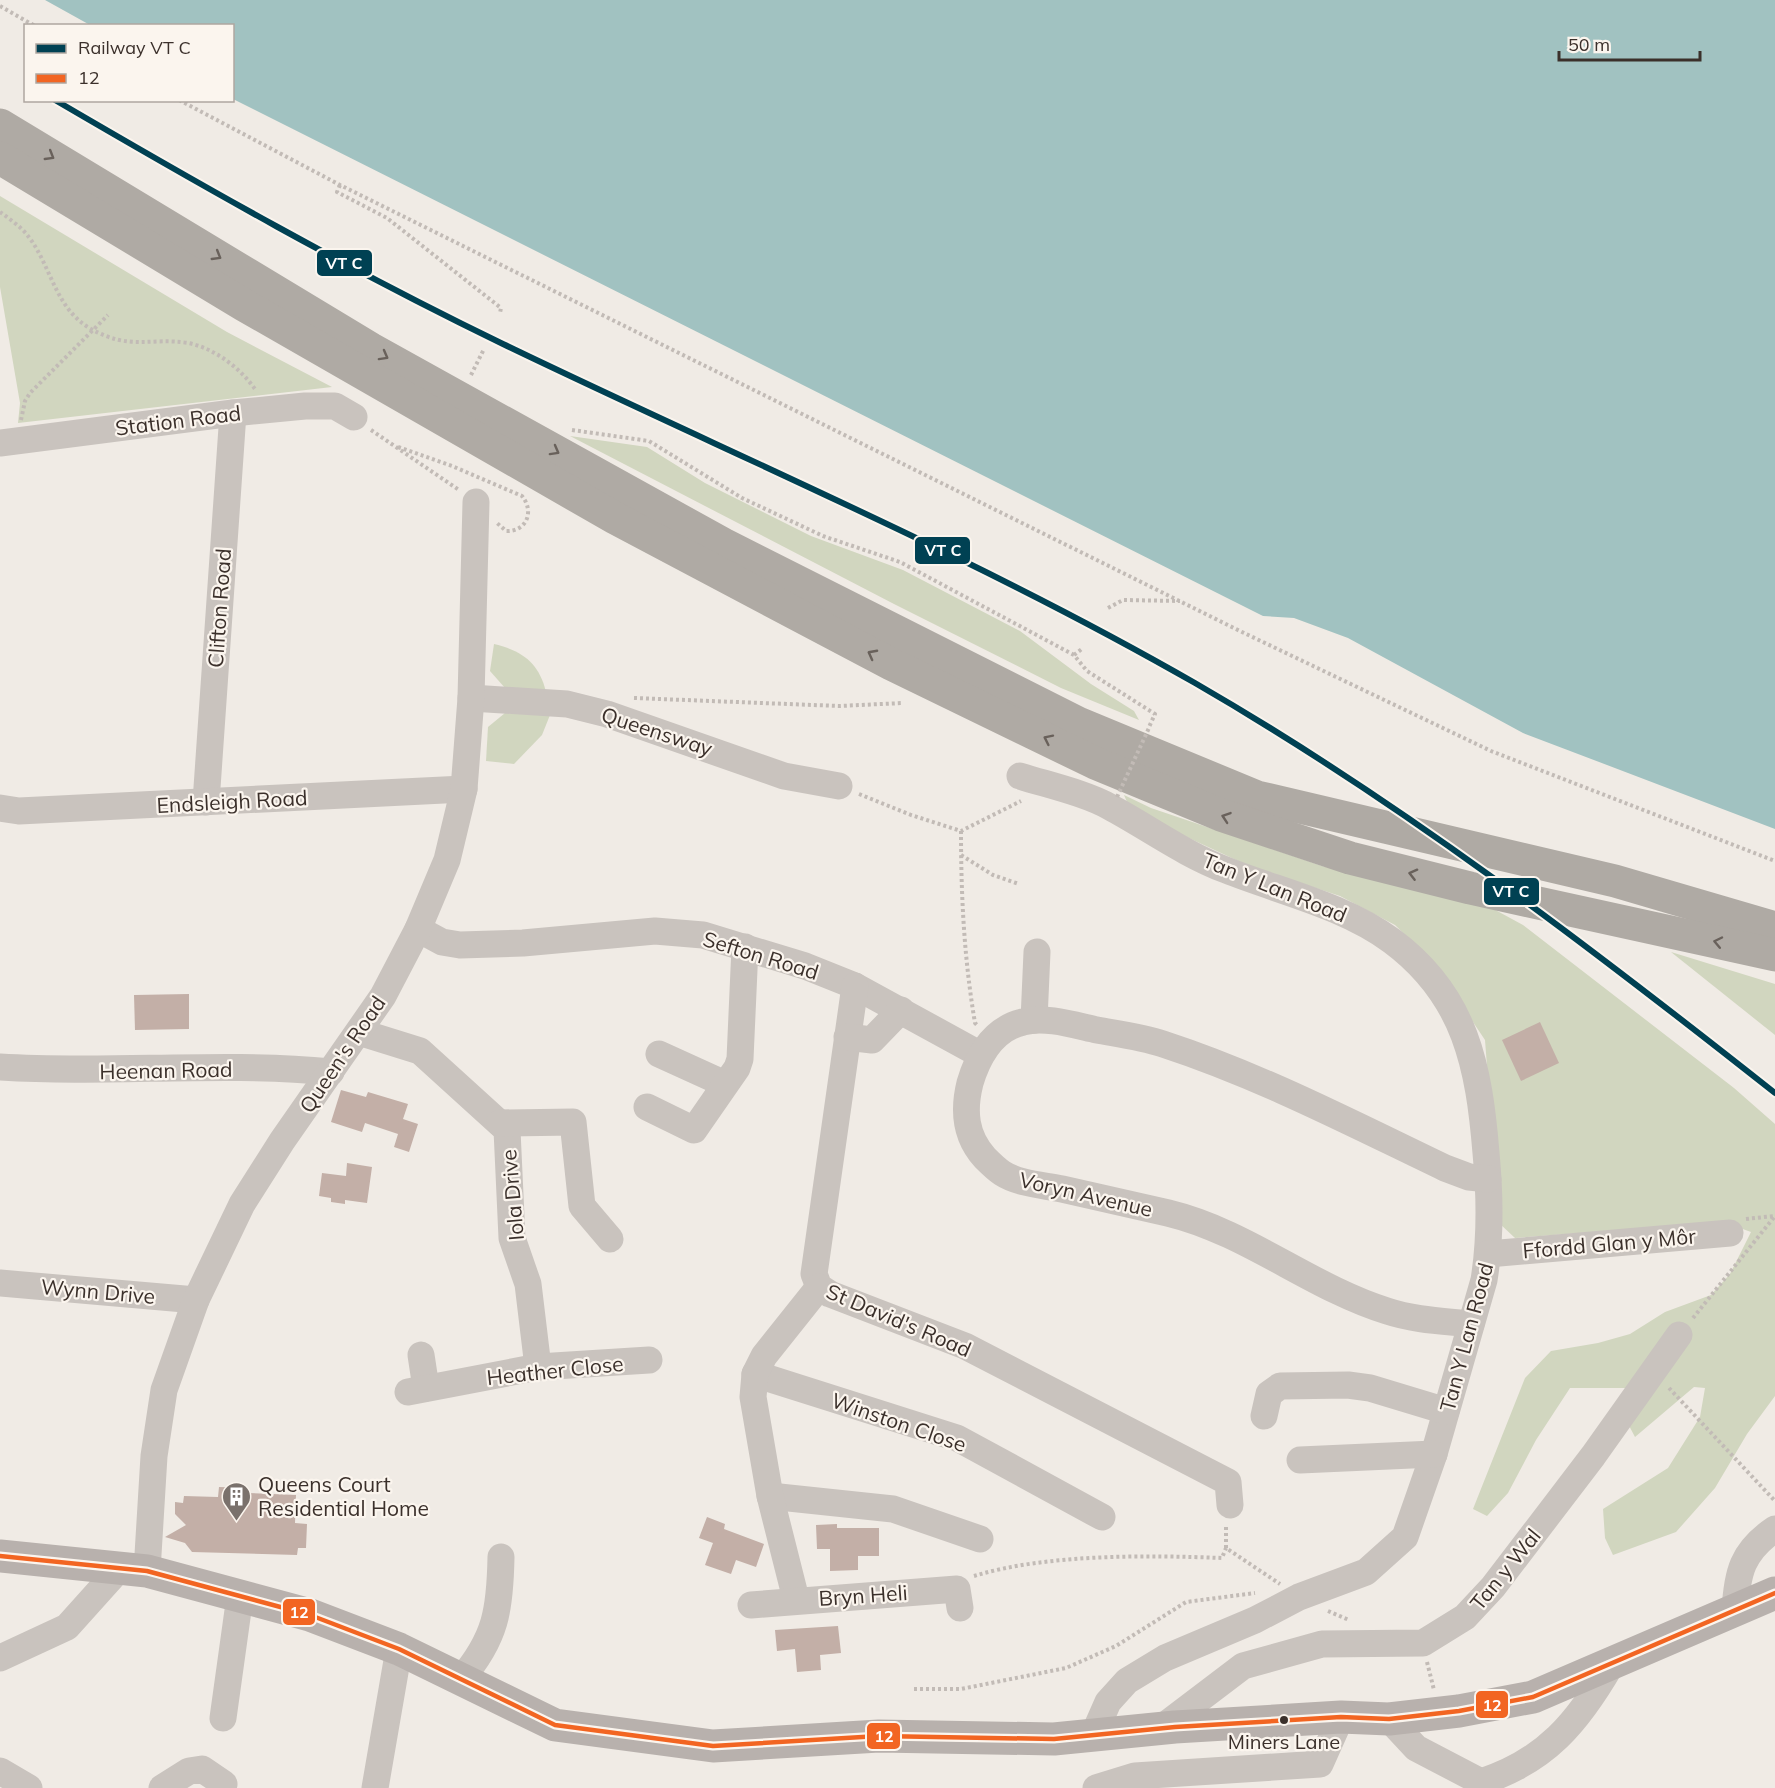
<svg xmlns="http://www.w3.org/2000/svg" width="1775" height="1788" viewBox="0 0 1775 1788" font-family="Mulish,sans-serif">
<style>
.green{fill:#d1d6bf}
.water{fill:#a1c2c1}
.building{fill:#c3afa7}
.lines{fill:none;stroke-linecap:round;stroke-linejoin:round}
.path{stroke:#c2bbb6;stroke-width:4;stroke-dasharray:3 3;stroke-linecap:butt}
.minor{stroke:#c9c3be;stroke-width:27}
.major{stroke:#b8b1ad;stroke-width:33}
.highway{stroke:#afaaa4;stroke-width:33}
.path-bridge{stroke:#c2bbb6;stroke-width:4;stroke-dasharray:3 3;stroke-linecap:butt}
.bus-1-casing{stroke:#fbf5ee;stroke-width:9}
.bus-1{stroke:#f26522;stroke-width:4.5}
.rail-1-casing{stroke:#fbf5ee;stroke-width:10}
.rail-1{stroke:#004153;stroke-width:6}
.oneway{stroke:#69615b}
.bus-dot{fill:#3b302b;stroke:#fbf5ee;stroke-width:2}
.labels{text-anchor:middle;dominant-baseline:central;stroke-width:4.5;stroke-linejoin:round;paint-order:stroke}
.bus-label{font-size:20px;fill:#3b302b;stroke:#fbf5ee}
.street-label{font-size:21px;fill:#3b302b;stroke:#fbf5ee}
.poi-label{font-size:21px;fill:#3b302b;stroke:#fbf5ee;text-anchor:start}
.line-badge{stroke:#fbf5ee;stroke-width:2}
.badge-label{font-size:16px;text-anchor:middle;font-weight:bold;fill:#fff}
</style>
<rect width="100%" height="100%" fill="#f0ebe5"/>
<g class="green">
<polygon points="0,196 227,332 332,387 18,423 20,403 0,287"/>
<polygon points="570,436 647,447 705,483 811,536 903,570 1020,631 1091,684 1134,711 1139,720 1061,688 894,604"/>
<path d="M494,644C523,651 539,663 546,692L505,688L490,671Z"/>
<polygon points="505,713 550,715 542,735 514,764 486,761 488,727"/>
<polygon points="1124,795 1151,808 1322,866 1488,906 1523,925 1734,1088 1775,1124 1775,1396 1747,1434 1715,1488 1676,1532 1613,1555 1605,1538 1603,1509 1668,1468 1700,1417 1705,1388 1694,1387 1635,1437 1626,1420 1626,1388 1570,1388 1536,1440 1508,1493 1487,1516 1473,1509 1525,1378 1551,1351 1598,1343 1630,1334 1665,1312 1711,1295 1730,1274 1751,1232 1723,1222 1515,1238 1499,1223 1485,1040 1433,962 1395,925 1340,896 1249,866 1178,833 1127,802"/>
<polygon points="1671,952 1775,984 1775,1035"/>
</g>
<polygon class="water" points="45,0 1775,0 1775,829 1523,733 1348,638 1294,618 1263,616 233,99 232,26 90,25"/>
<g class="building">
<polygon points="189,994 189,1029 135,1030 134,995"/>
<polygon points="1540,1022 1559,1063 1521,1081 1502,1040"/>
<polygon points="341,1090 366,1097 368,1092 408,1104 403,1119 418,1124 409,1152 394,1147 398,1134 365,1123 362,1132 331,1122"/>
<polygon points="347,1163 372,1167 367,1203 345,1200 345,1204 331,1202 331,1198 319,1196 322,1173 346,1176"/>
<polygon points="219,1487 248,1488 248,1493 296,1495 295,1523 307,1524 306,1548 298,1548 297,1555 192,1552 185,1543 165,1537 186,1525 175,1514 175,1502 183,1503 184,1496 218,1497"/>
<polygon points="707,1517 725,1524 724,1529 764,1544 756,1567 736,1560 731,1574 705,1565 713,1543 699,1538"/>
<polygon points="837,1524 837,1528 879,1528 879,1556 858,1556 858,1570 830,1571 830,1549 817,1549 816,1525"/>
<polygon points="838,1626 841,1653 820,1655 821,1670 797,1672 795,1649 777,1651 775,1630"/>
</g>
<g class="lines">
<g class="path">
<polyline points="0,6 35,26"/>
<polyline points="179,100 340,185 1242,632 1491,751 1775,861"/>
<polyline points="340,185 337,192 387,218 501,308 500,313"/>
<path d="M0,212C11,220 23,228 31,240C52,270 56,309 91,329C131,351 149,337 188,343C214,348 240,368 255,389"/>
<polyline points="471,375 484,349"/>
<polyline points="21,420 25,401 30,393 108,315"/>
<polyline points="371,430 459,490"/>
<polyline points="572,430 649,441 742,498 823,536 900,562 1074,655 1087,671 1155,714 1149,727"/>
<path d="M398,447L452,466L522,496C535,512 526,532 506,531L497,523"/>
<polyline points="1108,608 1123,600 1180,601"/>
<polyline points="1074,655 1083,648"/>
<polyline points="634,698 839,706 903,703"/>
<polyline points="859,794 911,815 961,831 1021,801"/>
<path d="M961,831C961,896 964,958 975,1023L978,1026"/>
<polyline points="961,855 993,875 1019,884"/>
<polyline points="1746,1219 1774,1216"/>
<polyline points="1693,1318 1775,1216"/>
<polyline points="1669,1388 1775,1501"/>
<polyline points="1226,1527 1226,1548 1280,1584"/>
<path d="M974,1576C1046,1554 1146,1555 1222,1558L1226,1548"/>
<polyline points="1328,1611 1349,1620"/>
<polyline points="1427,1662 1434,1690"/>
<polyline points="914,1689 961,1689 1066,1668 1116,1646 1186,1602 1255,1593"/>
</g>
<g class="minor">
<polyline points="0,443 233,413 305,406 335,406 354,417"/>
<polyline points="471,698 567,704 607,714 784,776 839,786"/>
<path d="M1020,776C1048,785 1085,793 1110,807C1149,828 1184,854 1226,870C1281,892 1343,905 1392,941C1466,996 1479,1067 1486,1153C1490,1195 1491,1237 1484,1280L1434,1454L1405,1537L1366,1572L1299,1597L1255,1620L1165,1658L1127,1681L1108,1702L1093,1736"/>
<polyline points="206,802 233,413"/>
<polyline points="0,808 19,811 464,789"/>
<polyline points="418,929 442,942 460,945 523,943 655,931 703,935 805,966 855,986 981,1055"/>
<polyline points="855,986 814,1274 819,1287 830,1294 965,1346 1228,1482 1230,1505"/>
<polyline points="1034,1020 1037,952"/>
<polyline points="359,1032 420,1051 507,1130 512,1238 528,1284 538,1367"/>
<polyline points="847,1037 872,1040 901,1010"/>
<polyline points="659,1054 725,1084"/>
<path d="M0,1067C110,1074 221,1061 331,1072"/>
<polyline points="647,1107 694,1130 737,1068 740,1059 745,947"/>
<polyline points="500,1123 573,1122 582,1206 610,1239"/>
<polyline points="1488,1254 1730,1233"/>
<polyline points="0,1283 196,1300"/>
<path d="M1471,1324C1443,1321 1414,1320 1387,1311C1310,1287 1247,1232 1168,1213C1133,1205 1098,1197 1062,1189C1043,1185 1019,1184 1002,1173C996,1169 990,1163 985,1158C965,1136 963,1111 970,1083C978,1056 993,1029 1023,1022C1045,1016 1074,1025 1097,1030C1119,1034 1142,1037 1163,1044C1261,1076 1353,1124 1445,1168L1469,1177L1488,1179"/>
<polyline points="421,1355 426,1388"/>
<polyline points="755,1374 957,1438 1102,1517"/>
<polyline points="408,1392 538,1367 649,1360"/>
<polyline points="1264,1416 1269,1394 1280,1386 1348,1385 1370,1388 1446,1411"/>
<polyline points="1300,1460 1434,1454"/>
<polyline points="770,1496 893,1509 980,1539"/>
<polyline points="147,1571 154,1456 164,1390 196,1300 242,1204 282,1141 383,996 418,929 447,860 464,789 471,698 476,502"/>
<polyline points="796,1599 770,1496 753,1397 755,1374 764,1356 819,1287"/>
<polyline points="751,1605 957,1589 960,1608"/>
<path d="M1735,1611C1737,1573 1742,1551 1775,1529"/>
<polyline points="0,1658 67,1627 120,1568"/>
<path d="M461,1679C496,1638 500,1610 501,1557"/>
<polyline points="223,1718 240,1596"/>
<path d="M1389,1719L1416,1748L1481,1782C1546,1761 1578,1722 1611,1665"/>
<polyline points="1160,1729 1243,1666 1322,1644 1423,1643 1465,1617 1493,1587 1593,1456 1679,1335"/>
<polyline points="0,1771 29,1788"/>
<polyline points="162,1788 189,1771 202,1769 224,1784"/>
<polyline points="375,1788 399,1649"/>
<polyline points="1096,1788 1135,1776 1320,1764 1341,1717"/>
</g>
<polyline class="major" points="0,1556 147,1571 310,1615 399,1649 555,1725 713,1746 879,1736 1054,1739 1175,1727 1341,1717 1389,1719 1459,1711 1533,1697 1775,1593"/>
<g class="highway">
<polyline points="0,125 371,349 723,544 1078,723 1257,797 1615,881 1775,928"/>
<polyline points="0,158 244,305 615,518 891,664 1095,763 1221,815 1350,858 1470,888 1775,955"/>
</g>
<polyline class="path-bridge" points="1117,797 1149,728"/>
<defs>
<polyline id="bus-1" points="0,1556 147,1571 310,1615 399,1649 555,1725 713,1746 879,1736 1054,1739 1175,1727 1341,1717 1389,1719 1459,1711 1533,1697 1775,1593"/>
</defs>
<use href="#bus-1" class="bus-1-casing"/>
<use href="#bus-1" class="bus-1"/>
<defs>
<path id="rail-1" d="M55,100C202,186 350,270 503,344C735,456 972,555 1195,683C1401,802 1589,946 1775,1093"/>
</defs>
<use href="#rail-1" class="rail-1-casing"/>
<use href="#rail-1" class="rail-1"/>
</g>
<defs><path id="oneway-chevron" d="M-2-3.5L2.5 0L-2 3.5" fill="none" stroke-width="1.6" stroke-linecap="round" stroke-linejoin="round" transform="scale(1.5)"/></defs>
<g class="oneway">
<use href="#oneway-chevron" transform="translate(50 156) rotate(31)"/>
<use href="#oneway-chevron" transform="translate(217 256) rotate(31)"/>
<use href="#oneway-chevron" transform="translate(384 356) rotate(29)"/>
<use href="#oneway-chevron" transform="translate(555 451) rotate(29)"/>
<use href="#oneway-chevron" transform="translate(872 654) rotate(-152)"/>
<use href="#oneway-chevron" transform="translate(1048 739) rotate(-154)"/>
<use href="#oneway-chevron" transform="translate(1226 817) rotate(-161)"/>
<use href="#oneway-chevron" transform="translate(1413 874) rotate(-166)"/>
<use href="#oneway-chevron" transform="translate(1718 942) rotate(-168)"/>
</g>
<defs>
<symbol id="building-pin" viewBox="-11 -11 22 30"><path d="M0 17L-7.5 6A9.5 9.5 0 1 1 7.5 6Z" fill="#7a716c" stroke="#fbf5ee"/><path d="M-4-6H4V6H1V3H-1V6H-4ZM-2.5-4.3h1.7v1.8h-1.7ZM.8-4.3h1.7v1.8H.8ZM-2.5-1h1.7V.8h-1.7ZM.8-1h1.7V.8H.8Z" fill="#fff"/></symbol>
</defs>
<g fill-rule="evenodd">
<use href="#building-pin" x="220" y="1480" width="33" height="45"/>
</g>
<circle class="bus-dot" cx="1284" cy="1720" r="5"/>
<g class="labels">
<g class="bus-label">
<text x="1284" y="1741">Miners Lane</text>
</g>
<g class="street-label">
<text transform="translate(178 420) rotate(-7)">Station Road</text>
<text transform="translate(219 608) rotate(-86)">Clifton Road</text>
<text transform="translate(657 731) rotate(18)">Queensway</text>
<text transform="translate(232 801) rotate(-3)">Endsleigh Road</text>
<text transform="translate(1275 887) rotate(22)">Tan Y Lan Road</text>
<text transform="translate(761 955) rotate(17)">Sefton Road</text>
<text transform="translate(342 1054) rotate(-56)">Queen's Road</text>
<text transform="translate(166 1070) rotate(-1)">Heenan Road</text>
<text transform="translate(1086 1194) rotate(13)">Voryn Avenue</text>
<text transform="translate(512 1195) rotate(-95)">Iola Drive</text>
<text transform="translate(1609 1243) rotate(-5)">Ffordd Glan y Môr</text>
<text transform="translate(98 1291) rotate(5)">Wynn Drive</text>
<text transform="translate(899 1320) rotate(23)">St David's Road</text>
<text transform="translate(1466 1337) rotate(-75)">Tan Y Lan Road</text>
<text transform="translate(555 1370) rotate(-6)">Heather Close</text>
<text transform="translate(899 1422) rotate(19)">Winston Close</text>
<text transform="translate(1505 1569) rotate(-51)">Tan y Wal</text>
<text transform="translate(863 1595) rotate(-4)">Bryn Heli</text>
</g>
<g class="poi-label">
<text x="258" y="1484">Queens Court<tspan x="258" dy="24">Residential Home</tspan></text>
</g>
</g>
<g class="line-badge">
<rect x="316" y="249" width="57" height="28" rx="6" fill="#004153"/>
<rect x="914" y="536" width="57" height="29" rx="6" fill="#004153"/>
<rect x="1483" y="877" width="57" height="29" rx="6" fill="#004153"/>
<rect x="282" y="1598" width="34" height="28" rx="6" fill="#f26522"/>
<rect x="1475" y="1690" width="34" height="29" rx="6" fill="#f26522"/>
<rect x="866" y="1722" width="35" height="28" rx="6" fill="#f26522"/>
</g>
<g class="badge-label">
<text x="344" y="269">VT C</text>
<text x="943" y="556">VT C</text>
<text x="1511" y="897">VT C</text>
<text x="299" y="1618">12</text>
<text x="1492" y="1711">12</text>
<text x="884" y="1742">12</text>
</g>
<rect x="24" y="24" width="210" height="78" fill="#fbf5ee" stroke="#aea6a0" stroke-width="1.5"/>
<rect x="36" y="44" width="30" height="9" fill="#004153" stroke="#aea6a0" stroke-width="1.5"/>
<text x="78" y="54" font-size="18" fill="#3b302b">Railway VT C</text>
<rect x="36" y="74" width="30" height="9" fill="#f26522" stroke="#aea6a0" stroke-width="1.5"/>
<text x="78" y="84" font-size="18" fill="#3b302b">12</text>
<path d="M1559 51v9h141v-9" fill="none" stroke="#3b302b" stroke-width="3"/>
<text x="1568" y="51" font-size="18" fill="#3b302b" stroke="#fbf5ee" stroke-width="4.5" paint-order="stroke">50 m</text>
</svg>
